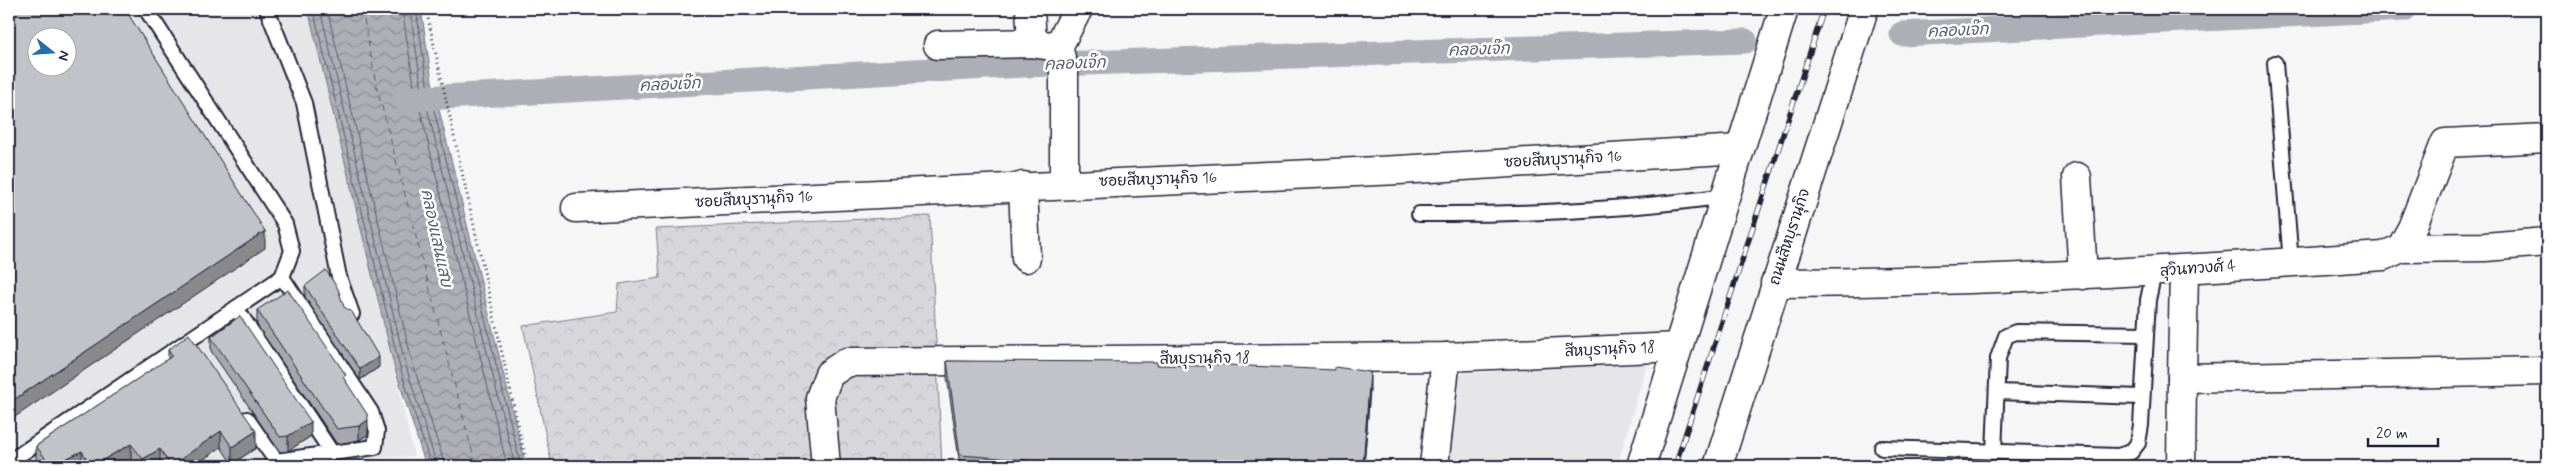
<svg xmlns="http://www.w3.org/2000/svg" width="2556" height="475" viewBox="0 0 2556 475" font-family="Mynerve,'Playpen Sans Thai',sans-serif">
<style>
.built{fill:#e6e6e9;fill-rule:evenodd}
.forest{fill:url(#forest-crowns);stroke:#7c7c8b}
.water{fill:url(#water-waves);stroke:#767685}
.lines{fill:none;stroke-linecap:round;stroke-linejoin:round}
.shore{stroke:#5a5a6d;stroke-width:1}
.canal{stroke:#aeaeb7;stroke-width:25}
.ferry{stroke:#5a5a6d;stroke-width:1;stroke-dasharray:6 5;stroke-linecap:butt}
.lane-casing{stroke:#22223b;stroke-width:18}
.street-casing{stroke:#22223b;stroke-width:31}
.secondary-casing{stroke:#22223b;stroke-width:31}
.path{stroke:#22223b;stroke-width:3;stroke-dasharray:1 4;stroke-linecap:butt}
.lane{stroke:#fff;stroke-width:14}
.street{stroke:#fff;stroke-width:28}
.secondary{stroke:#fff;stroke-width:28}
.rail-casing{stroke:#22223b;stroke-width:5.5}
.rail{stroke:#fff;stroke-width:4;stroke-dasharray:11;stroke-linecap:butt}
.wall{fill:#a7a7ad;stroke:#22223b}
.shaded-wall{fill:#88888d;stroke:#22223b}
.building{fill:#c2c2c9;stroke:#22223b;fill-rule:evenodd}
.labels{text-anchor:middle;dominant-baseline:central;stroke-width:5;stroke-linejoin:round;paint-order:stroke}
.street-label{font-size:15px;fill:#22223b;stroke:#fff}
.water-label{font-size:16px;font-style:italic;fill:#5a5a6d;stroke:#fff}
</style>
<defs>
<pattern id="forest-crowns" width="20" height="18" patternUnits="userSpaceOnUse" patternTransform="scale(1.25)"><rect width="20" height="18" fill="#d7d7db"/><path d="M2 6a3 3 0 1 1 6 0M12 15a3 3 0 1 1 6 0" fill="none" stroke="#b8b8bd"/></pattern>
<pattern id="water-waves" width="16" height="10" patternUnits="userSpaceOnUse" patternTransform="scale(1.25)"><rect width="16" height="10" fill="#aeaeb7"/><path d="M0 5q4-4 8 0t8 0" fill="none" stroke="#8d8d96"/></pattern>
</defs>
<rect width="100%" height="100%" fill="#f6f6f7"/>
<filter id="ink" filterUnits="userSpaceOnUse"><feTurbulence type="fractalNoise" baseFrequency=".02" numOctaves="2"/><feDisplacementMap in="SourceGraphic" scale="10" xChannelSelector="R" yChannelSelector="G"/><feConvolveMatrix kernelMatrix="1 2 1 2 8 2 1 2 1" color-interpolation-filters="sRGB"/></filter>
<g filter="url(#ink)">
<g class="built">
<path d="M9,9H311L414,456L240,466H9ZM38,38H68V68H38Z"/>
<polygon points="1648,361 1617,466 1443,466 1456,374"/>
</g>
<polygon class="forest" points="930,216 942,466 552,466 523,326 617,312 619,284 660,278 656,229"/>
<polygon class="water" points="308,9 421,9 432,81 526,466 426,466 394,366"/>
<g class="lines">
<g class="shore">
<polyline points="313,9 399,364 431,466"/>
<polyline points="320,9 405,363 437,466"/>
<polyline points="327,9 412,361 445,466"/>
<polyline points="402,9 414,85 507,466"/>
<polyline points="410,9 421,83 515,466"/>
<polyline points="416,9 427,82 521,466"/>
</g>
<g class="canal">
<polyline points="1902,34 2404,9"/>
<polyline points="405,99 1024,65 1745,41"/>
</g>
<polyline class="ferry" points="362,9 376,84 476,466"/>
<defs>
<g id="lane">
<polyline points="267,9 304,103 339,277 352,314"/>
<polyline points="2275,63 2291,263"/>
<path d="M1419,214C1521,215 1625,210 1726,196"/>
<polyline points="236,308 332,453"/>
<polyline points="1998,392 2141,397"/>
<polyline points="247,419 276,461 375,447 377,431 371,412 282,277"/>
<polyline points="1882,448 2118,456 2131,452 2138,443 2141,425 2148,300 2154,272"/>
<polyline points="1994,452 1998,358 2006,336 2016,332 2146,334"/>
<polyline points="9,462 282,277 292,251 285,224 146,9"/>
</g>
<g id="street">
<polyline points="1030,9 1032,43"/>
<polyline points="938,45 1032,43 1058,47"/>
<polyline points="2077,177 2083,275"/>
<polyline points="1064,185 1064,69 1058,47 1078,9"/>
<polyline points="1023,186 1026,258"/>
<polyline points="576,208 1399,170 1740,149"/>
<polyline points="2401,248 2485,247 2547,242"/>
<polyline points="2184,270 2182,378 2547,371"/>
<path d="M1775,283C1979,282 2181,270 2384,256L2401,248L2412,228L2445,143L2547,138"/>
<polyline points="826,466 820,398 829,374 847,362 1446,357 1678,347"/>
<polyline points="1434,466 1446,357"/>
<polyline points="2181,466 2182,378"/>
</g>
<g id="secondary">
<polyline points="1641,466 1784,9"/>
<polyline points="1718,466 1864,9"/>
</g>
</defs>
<use href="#lane" class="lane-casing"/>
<use href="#street" class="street-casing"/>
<use href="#secondary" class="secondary-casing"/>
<polyline class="path" points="426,9 527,466"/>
<use href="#lane" class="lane"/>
<use href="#street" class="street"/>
<use href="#secondary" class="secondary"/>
<defs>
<polyline id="rail" points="1675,466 1824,9"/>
</defs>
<use href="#rail" class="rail-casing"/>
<use href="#rail" class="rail"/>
</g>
<g class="wall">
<polygon points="305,286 344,307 379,367 360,380 305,297"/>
<polygon points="257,310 346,381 368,435 359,440 337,444 257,325"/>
<polygon points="211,337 311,436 288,451 280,452 211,351"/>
<polygon points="168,350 256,448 232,464 221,447 194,466 135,466 131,461 122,466 38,466 36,463 36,446 168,359"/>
<polygon points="947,361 1157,365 1370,389 1364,466 960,466 947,377"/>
</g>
<g class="shaded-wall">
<polygon points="265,231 265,248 9,421 9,403"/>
<polygon points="379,357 379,367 360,380 360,369"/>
<polygon points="1370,372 1370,389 1364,466 1363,466"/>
<polygon points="368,420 368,435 359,440 359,426"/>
<polygon points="311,422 311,436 288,451 288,436"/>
<polygon points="221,431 221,447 194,466 171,466"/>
<polygon points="256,431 256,448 232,464 232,447"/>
<polygon points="131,444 131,461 122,466 92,466"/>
<polygon points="160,449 160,466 143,466 143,459"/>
<polygon points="82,451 82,466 52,466"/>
</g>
<g class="building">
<path d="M9,9H125L265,231L9,403ZM38,38H68V68H38Z"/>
<polygon points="326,270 338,289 344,307 352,312 379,357 360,369 305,286"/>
<polygon points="288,290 346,375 343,377 367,414 368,420 359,426 337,429 257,310"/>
<polygon points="240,316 311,422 288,436 280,437 211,337"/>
<polygon points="189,334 256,431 232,447 221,431 171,466 160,449 143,459 131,444 92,466 91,466 82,451 51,466 36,446 172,356 168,350"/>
<polygon points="947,361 1157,362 1157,365 1207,366 1207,364 1335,370 1335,367 1370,372 1363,466 1329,466 1320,465 1319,466 1106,466 960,455"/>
</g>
</g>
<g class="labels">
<g class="street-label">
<text transform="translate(1563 160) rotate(-3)">ซอยสีหบุรานุกิจ 16</text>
<text transform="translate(1158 180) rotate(-2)">ซอยสีหบุรานุกิจ 16</text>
<text transform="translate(754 200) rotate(-3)">ซอยสีหบุรานุกิจ 16</text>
<text transform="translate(1790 237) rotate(-72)">ถนนสีหบุรานุกิจ</text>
<text transform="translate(2198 269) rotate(-4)">สุวินทวงศ์ 4</text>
<text transform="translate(1610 350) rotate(-3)">สีหบุรานุกิจ 18</text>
<text transform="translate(1205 359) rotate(-1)">สีหบุรานุกิจ 18</text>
</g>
<g class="water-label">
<text transform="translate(1958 31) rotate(-3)">คลองเจ๊ก</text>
<text transform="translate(1479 50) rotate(-2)">คลองเจ๊ก</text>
<text transform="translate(1075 64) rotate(-2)">คลองเจ๊ก</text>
<text transform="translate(670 85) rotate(-3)">คลองเจ๊ก</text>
<text transform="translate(436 238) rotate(78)">คลองแสนแสบ</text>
</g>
</g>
<rect width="2556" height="475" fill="none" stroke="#fff" stroke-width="30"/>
<rect x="15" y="15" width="2526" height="445" fill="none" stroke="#22223b" stroke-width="2" filter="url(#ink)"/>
<g transform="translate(52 52) rotate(107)"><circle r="24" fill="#ffffff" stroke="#a7a7b1"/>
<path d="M0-4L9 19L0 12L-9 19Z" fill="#1f6fb2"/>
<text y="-8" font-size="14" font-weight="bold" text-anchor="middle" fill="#22223b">N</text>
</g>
<path d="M2368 438v8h70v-8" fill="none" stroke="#22223b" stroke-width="2.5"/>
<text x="2376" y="438" font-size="15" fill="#22223b" stroke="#ffffff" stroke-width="4" paint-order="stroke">20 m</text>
</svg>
